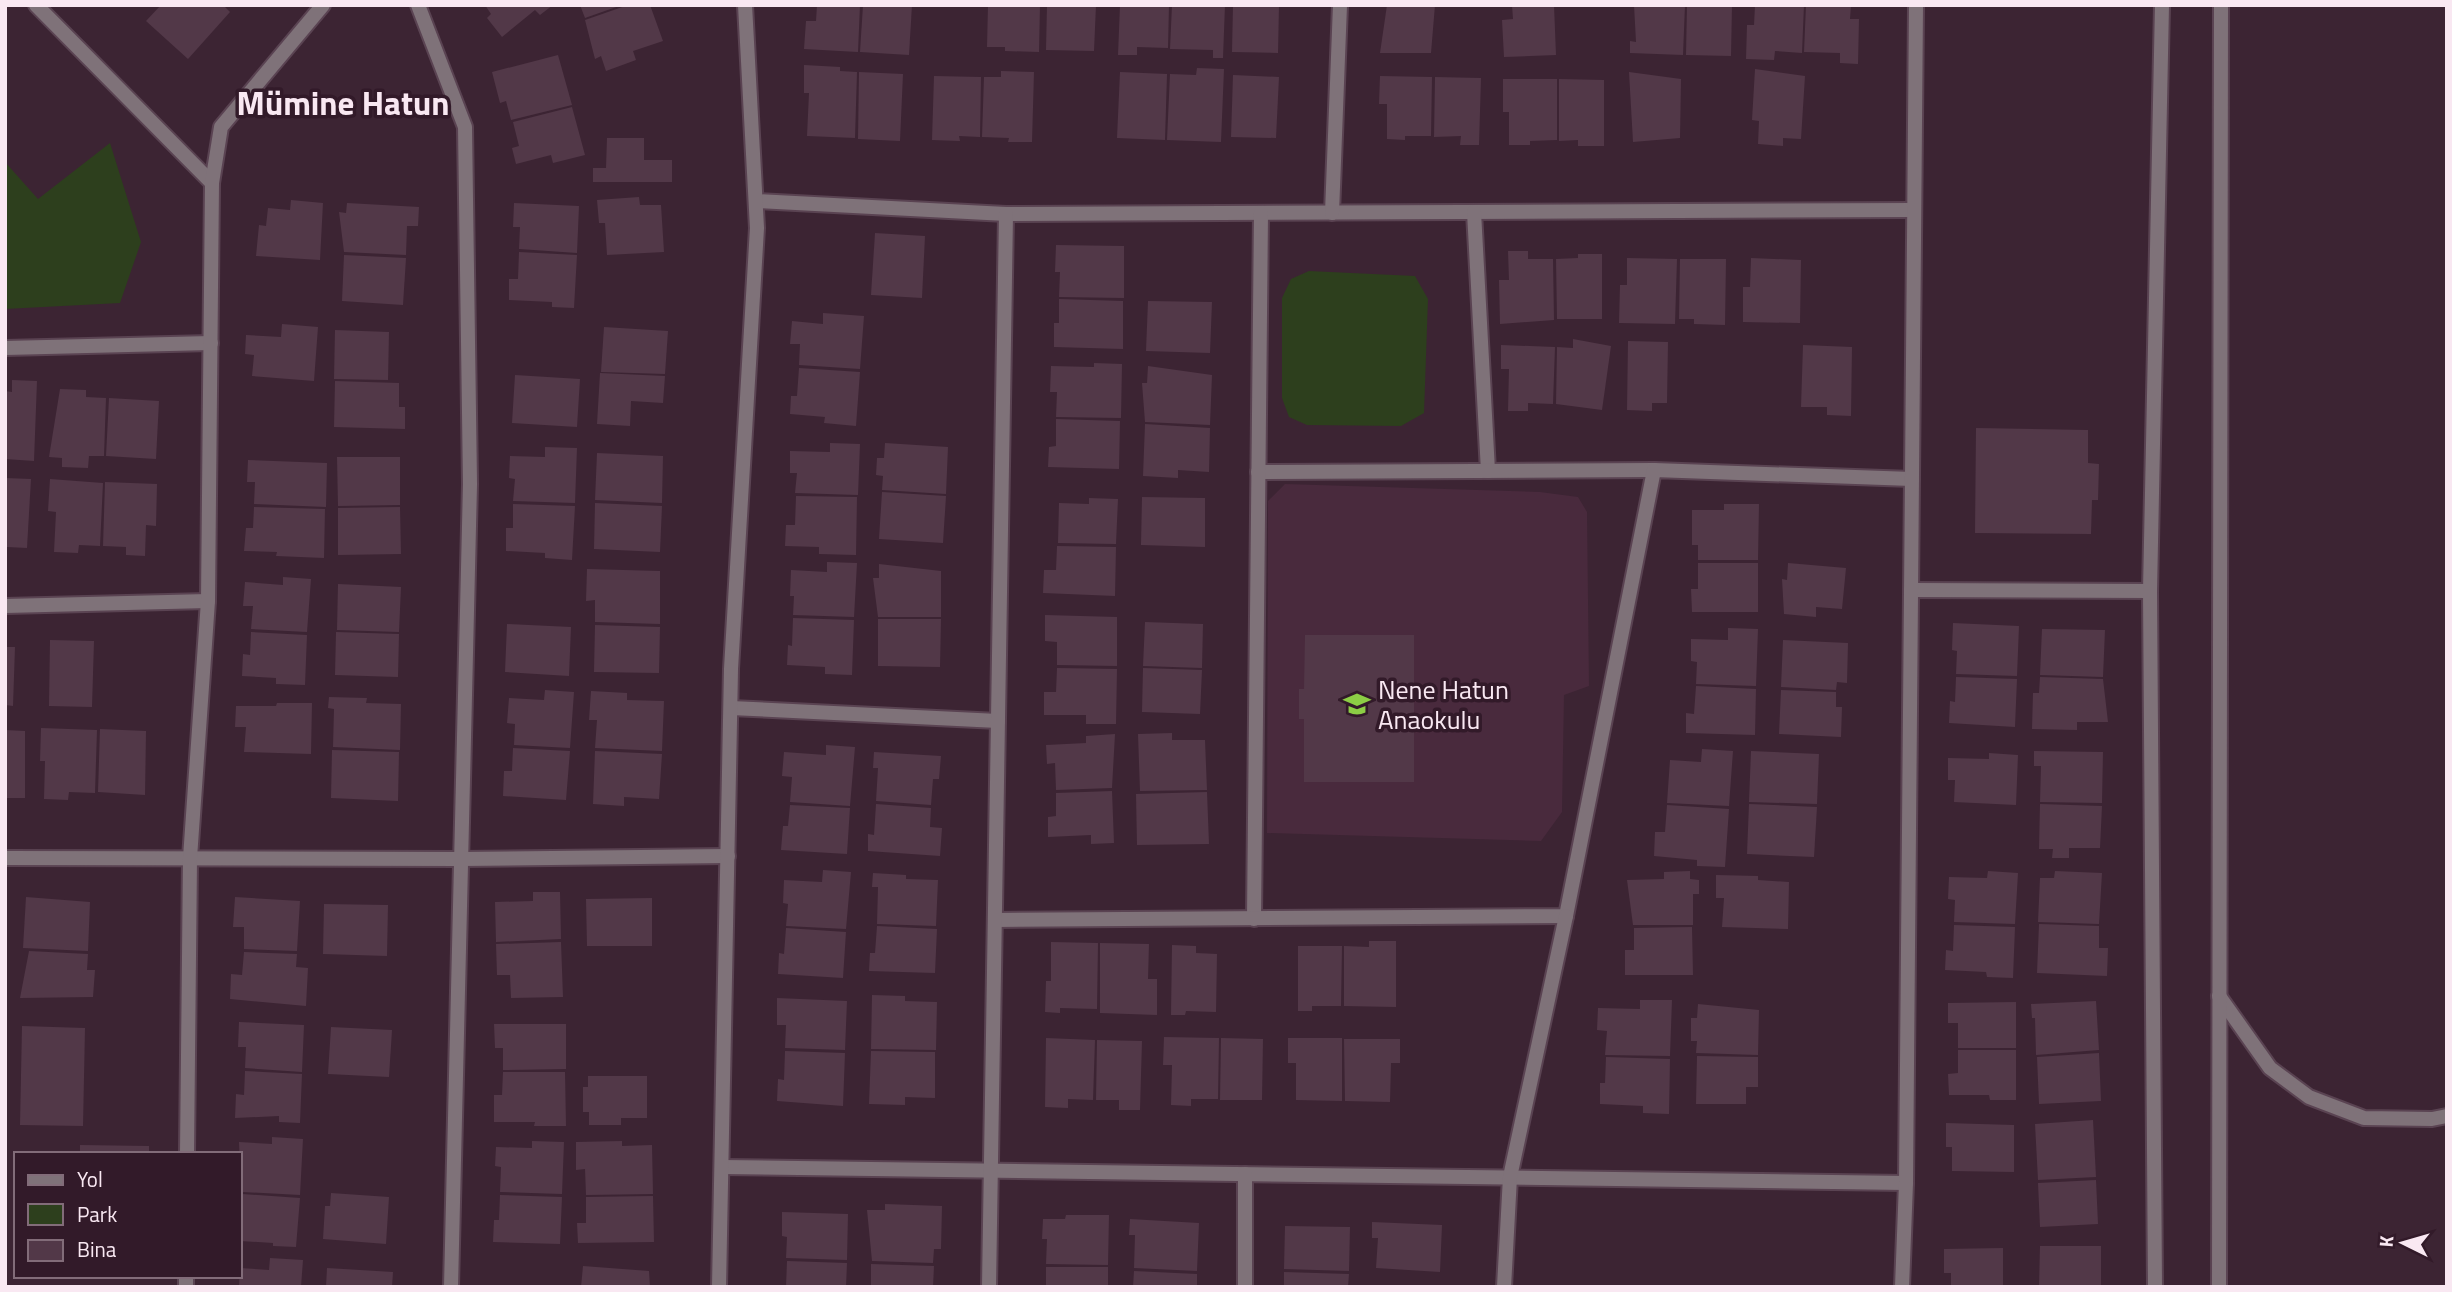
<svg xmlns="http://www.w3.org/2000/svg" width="2452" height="1292" viewBox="0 0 2452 1292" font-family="'Titillium Web',sans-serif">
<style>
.built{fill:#492a3d}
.green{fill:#2d3f1d}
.building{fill:#523848}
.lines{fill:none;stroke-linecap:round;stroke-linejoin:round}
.minor-casing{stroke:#5a4352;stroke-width:18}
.tertiary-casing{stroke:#5a4352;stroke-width:18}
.minor{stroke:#7f7279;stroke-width:14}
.tertiary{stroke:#7f7279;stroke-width:14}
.labels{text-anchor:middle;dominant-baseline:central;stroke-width:7;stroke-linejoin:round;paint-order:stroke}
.poi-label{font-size:26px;fill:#f9e8f2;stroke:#321a29;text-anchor:start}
.district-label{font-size:33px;font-weight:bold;fill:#f9e8f2;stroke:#321a29}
</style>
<rect width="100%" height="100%" fill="#3c2433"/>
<polygon class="built" points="1285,484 1540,492 1578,497 1587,512 1589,686 1564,695 1562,812 1541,841 1267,833 1268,501"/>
<g class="green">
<polygon points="110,143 141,242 120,303 5,309 5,162 38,199"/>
<polygon points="1309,271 1415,276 1428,299 1424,413 1401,426 1307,425 1289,417 1282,398 1282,298 1291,279"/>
</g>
<g class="building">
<polygon points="161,5 223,5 230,12 188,59 146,21"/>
<polygon points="485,5 553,5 540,15 535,10 502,37 487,18 491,14"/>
<polygon points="580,5 619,5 619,6 585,18"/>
<polygon points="628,5 650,5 663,41 633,51 636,60 606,71 601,56 595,59 585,20"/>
<polygon points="817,5 860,5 858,52 804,49 806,21 816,21"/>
<polygon points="863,5 912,5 909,55 860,52"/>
<polygon points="988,5 1040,5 1039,52 1005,51 1005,47 987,47"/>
<polygon points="1047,5 1096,5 1094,51 1046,50"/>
<polygon points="1120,5 1169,5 1168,48 1137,47 1137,55 1118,55"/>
<polygon points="1172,5 1225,5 1223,58 1213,58 1213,50 1170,49"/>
<polygon points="1233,5 1279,5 1278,53 1232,52"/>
<polygon points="1387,5 1435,5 1431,53 1380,53"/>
<polygon points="1512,5 1554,5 1556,55 1504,57 1502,20 1513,19"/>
<polygon points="1634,5 1685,5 1683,55 1630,53 1630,41 1636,42"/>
<polygon points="1687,5 1732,5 1731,56 1686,55"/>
<polygon points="1755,5 1804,5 1802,53 1775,51 1774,60 1746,59 1747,25 1754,25"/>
<polygon points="1806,5 1851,5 1850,19 1859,19 1858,64 1840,63 1840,53 1804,52"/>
<polygon points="558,55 572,105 511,120 506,101 500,103 492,72"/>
<polygon points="804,65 840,67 840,71 857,72 855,138 807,136 809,93 804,93"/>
<polygon points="1197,68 1224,69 1221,142 1167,140 1170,74 1196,75"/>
<polygon points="1755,69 1805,76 1801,139 1783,138 1783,146 1758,144 1759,121 1752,120"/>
<polygon points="1001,71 1034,72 1032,142 1008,142 1009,138 982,137 984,77 1001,77"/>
<polygon points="859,72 903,74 900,141 858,139"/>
<polygon points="1120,72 1167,74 1165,140 1117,138"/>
<polygon points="1629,72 1681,79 1680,138 1633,142"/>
<polygon points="1233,75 1279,77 1276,138 1231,137"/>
<polygon points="934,76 981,77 980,137 959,136 960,141 932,140"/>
<polygon points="1380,76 1432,77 1431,136 1405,136 1405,140 1387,139 1387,104 1379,104"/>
<polygon points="1435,77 1481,78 1479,145 1460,145 1461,136 1434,137"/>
<polygon points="1503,79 1557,79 1557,140 1530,141 1530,145 1509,145 1509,112 1503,112"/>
<polygon points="1559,79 1604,80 1604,146 1578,146 1578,140 1559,141"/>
<polygon points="572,107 585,155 553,163 551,155 516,164 512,148 519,146 513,122"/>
<polygon points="607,138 644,138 644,160 672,160 672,182 593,182 593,168 606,168"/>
<polygon points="639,197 640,205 661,205 664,252 607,255 605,223 599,223 597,200"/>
<polygon points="291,200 323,203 320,260 256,256 259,225 266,226 268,208 290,210"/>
<polygon points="347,203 419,207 418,226 407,226 406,255 344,252 339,212 346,213"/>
<polygon points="514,203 579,206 577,253 519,249 520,227 513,227"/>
<polygon points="875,233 925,236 922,298 871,295"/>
<polygon points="1056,245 1124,246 1124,298 1059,297 1060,272 1055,272"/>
<polygon points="1508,251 1528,251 1528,259 1553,259 1554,320 1500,324 1499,280 1509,280"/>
<polygon points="519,252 577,255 574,308 552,307 552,302 509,300 509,279 518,279"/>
<polygon points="1578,254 1602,254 1602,319 1557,319 1556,259 1578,258"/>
<polygon points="344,255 406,258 403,305 342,301"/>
<polygon points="1627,258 1677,259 1675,324 1619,323 1620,285 1627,285"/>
<polygon points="1751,258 1801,260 1800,323 1743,322 1743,287 1750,287"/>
<polygon points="1680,259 1726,259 1725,325 1694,324 1694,319 1679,319"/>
<polygon points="1059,299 1123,301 1123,349 1054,347 1054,323 1059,323"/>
<polygon points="1148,301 1212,302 1210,353 1146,351"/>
<polygon points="823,313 864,316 860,369 799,365 800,344 790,344 792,321 823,324"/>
<polygon points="282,324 318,327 314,381 252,376 254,355 245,354 246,335 281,337"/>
<polygon points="604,327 668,331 665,374 601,372"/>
<polygon points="335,330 389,332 388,380 334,379"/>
<polygon points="1573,339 1611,346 1602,410 1556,404 1557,347 1573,348"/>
<polygon points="1628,341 1668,342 1667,403 1652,403 1652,411 1627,410"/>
<polygon points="1501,345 1555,347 1553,404 1528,403 1528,411 1508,411 1509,369 1501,369"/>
<polygon points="1803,345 1852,347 1851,416 1827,415 1827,407 1801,407"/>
<polygon points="1094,363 1122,364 1121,418 1056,417 1057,392 1050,392 1051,366 1094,367"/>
<polygon points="1148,366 1212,375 1210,425 1145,422 1142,383 1147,383"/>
<polygon points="799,368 860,372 856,426 824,423 825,417 790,414 791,396 797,396"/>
<polygon points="600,373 665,376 663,403 631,401 630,426 597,424"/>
<polygon points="515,375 580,379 577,427 512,423"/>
<polygon points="12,380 37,381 34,461 5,459 5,391 12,392"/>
<polygon points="335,381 399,383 399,407 405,407 405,429 334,427"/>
<polygon points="60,389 86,390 86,397 106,398 104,456 89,456 88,468 62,467 62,458 49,457"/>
<polygon points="109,398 159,401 156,459 106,456"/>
<polygon points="1056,419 1120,421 1119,469 1048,467 1049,447 1056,446"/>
<polygon points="1145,424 1210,428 1209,472 1178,470 1178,478 1143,476"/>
<polygon points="1976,428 2088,430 2088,463 2099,464 2098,500 2092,500 2091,534 1975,533"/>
<polygon points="830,443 860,444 858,495 795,493 797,473 790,473 790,451 830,452"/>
<polygon points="885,443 948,447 946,494 882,490 883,476 876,475 877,458 884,458"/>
<polygon points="545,447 577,448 575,503 513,501 515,479 509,478 510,456 545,457"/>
<polygon points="597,453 663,456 662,503 595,500"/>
<polygon points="337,457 400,457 400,505 338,506"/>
<polygon points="248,460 327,463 326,507 254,504 255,482 247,482"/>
<polygon points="5,478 31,479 27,548 7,547 5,544"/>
<polygon points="50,479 103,483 100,546 79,545 78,553 54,552 56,512 48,511"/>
<polygon points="105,482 157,484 156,526 146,525 145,556 126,555 126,547 103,546"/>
<polygon points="882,492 946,496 943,543 879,539"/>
<polygon points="796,496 857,497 856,555 819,554 819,547 785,546 786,525 795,525"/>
<polygon points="1142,497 1205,498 1205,547 1141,545"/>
<polygon points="1089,498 1118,499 1116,544 1058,543 1059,503 1089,504"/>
<polygon points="595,503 662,506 660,552 594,549"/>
<polygon points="513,504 575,506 572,560 545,558 545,553 506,551 506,528 513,528"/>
<polygon points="1724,504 1759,504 1758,560 1698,560 1698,545 1692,545 1692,510 1724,510"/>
<polygon points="254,507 325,509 324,558 276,556 277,552 244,551 246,528 253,528"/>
<polygon points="400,507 401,554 338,555 338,508"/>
<polygon points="1057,546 1116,547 1115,596 1043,593 1044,570 1056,570"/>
<polygon points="827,562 857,563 854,617 793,615 794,596 790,596 791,570 827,572"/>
<polygon points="1698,563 1758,563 1758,612 1692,612 1691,589 1698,589"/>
<polygon points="1788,563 1846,568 1842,609 1816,607 1816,617 1784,614 1782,579 1787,580"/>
<polygon points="879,564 941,571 941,617 878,617 873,578 879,578"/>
<polygon points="587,569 660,571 660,624 595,622 595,600 586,601"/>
<polygon points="283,577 311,579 307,632 251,629 253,606 243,606 245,582 283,585"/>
<polygon points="338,584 401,587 399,632 337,630"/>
<polygon points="1045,615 1117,617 1117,666 1057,665 1057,642 1045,641"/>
<polygon points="793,618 854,620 852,675 825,674 825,667 787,665 788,645 792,646"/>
<polygon points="878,619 941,619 940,667 878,666"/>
<polygon points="1145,622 1203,624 1202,668 1143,666"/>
<polygon points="1953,623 2019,626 2017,676 1956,674 1957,651 1952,650"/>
<polygon points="507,624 571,627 569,676 505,672"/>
<polygon points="595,625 660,627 659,673 594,672"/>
<polygon points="1728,628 1758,629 1756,686 1696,684 1697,662 1691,661 1691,639 1728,640"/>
<polygon points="2042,629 2105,630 2103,677 2040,675"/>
<polygon points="251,632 307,635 305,685 276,684 276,678 242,676 243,654 250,655"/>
<polygon points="336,632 399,634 398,677 335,675"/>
<polygon points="1305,635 1414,635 1414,782 1304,782 1304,719 1299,719 1299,689 1304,689"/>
<polygon points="50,640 94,641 92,707 49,706"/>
<polygon points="1783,640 1848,643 1847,683 1837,682 1836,690 1781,687"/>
<polygon points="5,647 15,647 13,706 5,705"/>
<polygon points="1057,668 1117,669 1116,724 1086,724 1086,715 1044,715 1044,692 1056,692"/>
<polygon points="1143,668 1202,670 1200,714 1142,712"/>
<polygon points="1956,677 2017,679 2015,727 1949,723 1950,701 1955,702"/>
<polygon points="2040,677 2103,679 2108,722 2077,722 2077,730 2032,729 2033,693 2039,693"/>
<polygon points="1696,686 1756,689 1755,735 1686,733 1686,713 1694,714"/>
<polygon points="545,690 574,692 570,748 514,745 515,724 507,723 509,698 544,700"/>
<polygon points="1781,690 1836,692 1836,707 1842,707 1841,737 1779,734"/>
<polygon points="591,691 627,693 627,700 664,701 662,751 595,748 597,720 589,720"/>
<polygon points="329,697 367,698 366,703 401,704 400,750 333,747 334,709 328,708"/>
<polygon points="277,703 312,703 311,754 244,752 246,727 235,727 236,706 276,706"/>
<polygon points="41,728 97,730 95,793 69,792 68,800 44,799 45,761 40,761"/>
<polygon points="100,729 146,731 145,795 98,792"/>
<polygon points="5,730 25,731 25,798 5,798"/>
<polygon points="1172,733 1172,740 1205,740 1207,790 1140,791 1138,734"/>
<polygon points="1115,734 1112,788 1056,790 1055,763 1047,764 1046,745 1086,743 1086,736"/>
<polygon points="826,745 855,747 850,806 790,802 792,777 782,776 784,752 826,755"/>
<polygon points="513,748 570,751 566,800 503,796 504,771 512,771"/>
<polygon points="1702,749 1733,751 1729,806 1667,803 1670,760 1701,762"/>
<polygon points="332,750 399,752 398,801 331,798"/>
<polygon points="595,751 662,754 659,799 624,797 624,806 593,804"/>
<polygon points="1751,751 1819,754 1817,804 1749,802"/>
<polygon points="2034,751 2103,752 2102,803 2040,802 2041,766 2034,766"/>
<polygon points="874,752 941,756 939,779 933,779 931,805 876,801 878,768 873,768"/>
<polygon points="1989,753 2018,755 2016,805 1954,802 1955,780 1948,780 1948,758 1989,759"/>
<polygon points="1112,791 1114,843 1091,844 1091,835 1048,837 1048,817 1056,816 1056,793"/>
<polygon points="1207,792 1209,844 1137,845 1136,794"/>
<polygon points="876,804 931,808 930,827 942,828 940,856 868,851 868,834 874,835"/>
<polygon points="1749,804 1817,807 1814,857 1747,854"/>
<polygon points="2040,804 2102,806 2100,848 2069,848 2069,858 2052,858 2053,849 2039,849"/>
<polygon points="790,805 850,808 847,854 781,850 783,826 788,826"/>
<polygon points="1667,805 1729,809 1725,867 1697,866 1697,860 1654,856 1655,832 1665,832"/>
<polygon points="823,870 851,872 846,929 786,926 788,904 783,903 784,880 822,882"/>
<polygon points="1690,871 1690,879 1699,880 1699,894 1693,894 1693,925 1633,925 1627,880 1664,879 1664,872"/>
<polygon points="1988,871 2018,873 2015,924 1954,922 1955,900 1948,899 1949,877 1987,878"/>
<polygon points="2055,871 2102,873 2099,924 2038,922 2040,878 2054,878"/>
<polygon points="873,873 906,875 906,879 938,880 936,926 877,924 878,887 872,887"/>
<polygon points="1716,875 1758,876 1758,880 1789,882 1788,929 1722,927 1724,898 1716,898"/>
<polygon points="533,892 560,892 561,939 496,942 495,902 533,901"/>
<polygon points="26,897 90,902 88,951 23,948"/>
<polygon points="235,897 300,901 297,951 244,949 244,927 233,927"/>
<polygon points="652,898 652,946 587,946 586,899"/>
<polygon points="324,904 388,905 387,956 323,954"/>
<polygon points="2039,924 2099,926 2099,948 2108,948 2107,976 2037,973"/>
<polygon points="1954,925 2015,927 2013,978 1987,977 1986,972 1945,970 1946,950 1953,951"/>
<polygon points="877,926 937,929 935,973 869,971 870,953 875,953"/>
<polygon points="1692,927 1693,975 1625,975 1625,950 1634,950 1634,928"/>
<polygon points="786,928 846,932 843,978 778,974 779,953 784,954"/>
<polygon points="1369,941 1396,941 1396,1007 1344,1006 1344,946 1369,947"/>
<polygon points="561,942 563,997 511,998 510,975 497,975 496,944"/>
<polygon points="1051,942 1098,943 1097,1009 1060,1008 1060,1013 1045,1012 1046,981 1051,981"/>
<polygon points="1100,943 1149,944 1148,979 1157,979 1157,1015 1100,1013"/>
<polygon points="1172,945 1196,946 1196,953 1217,954 1216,1012 1186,1011 1185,1015 1171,1015"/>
<polygon points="1298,946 1342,946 1341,1006 1312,1006 1312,1011 1298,1011"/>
<polygon points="29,951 88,954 87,970 95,970 93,997 20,998"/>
<polygon points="244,952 297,954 296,967 308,968 306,1006 230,999 231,974 242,975"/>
<polygon points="872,995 905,996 905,1001 937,1002 936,1050 871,1049"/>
<polygon points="777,998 847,1001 845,1050 785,1048 786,1025 777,1025"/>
<polygon points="1640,1000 1672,1000 1670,1056 1605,1055 1607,1031 1597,1030 1598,1008 1640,1009"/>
<polygon points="2096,1001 2099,1050 2036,1055 2035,1018 2032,1018 2031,1004"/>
<polygon points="2016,1002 2016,1048 1958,1048 1958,1023 1948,1023 1948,1003"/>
<polygon points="1698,1004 1759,1010 1758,1055 1696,1053 1697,1041 1691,1041 1691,1018 1697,1018"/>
<polygon points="239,1022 304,1025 302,1072 245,1068 246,1047 238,1047"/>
<polygon points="494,1024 566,1024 566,1069 503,1070 503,1048 495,1048"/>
<polygon points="22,1026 85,1028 83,1126 20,1125"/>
<polygon points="331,1027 392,1030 389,1077 328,1074"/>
<polygon points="1164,1037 1219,1038 1218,1099 1191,1099 1191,1106 1171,1105 1172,1065 1163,1065"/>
<polygon points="1046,1038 1095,1040 1093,1100 1068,1099 1068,1108 1045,1107"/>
<polygon points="1221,1038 1263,1039 1262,1100 1220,1100"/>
<polygon points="1288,1038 1342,1038 1342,1101 1296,1100 1296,1063 1288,1063"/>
<polygon points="1344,1039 1400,1039 1400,1063 1391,1063 1390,1102 1345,1101"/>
<polygon points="1097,1040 1142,1041 1140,1110 1119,1110 1119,1100 1096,1100"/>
<polygon points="1958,1050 2016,1050 2016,1100 1990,1100 1989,1095 1949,1095 1948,1074 1958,1073"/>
<polygon points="785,1051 845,1053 843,1106 777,1101 778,1079 784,1080"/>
<polygon points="871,1051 935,1052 935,1098 905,1097 905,1105 869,1104"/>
<polygon points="2099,1053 2101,1101 2039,1104 2037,1057"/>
<polygon points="1697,1056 1758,1057 1758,1087 1746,1087 1746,1104 1696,1104"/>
<polygon points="1606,1057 1670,1059 1669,1114 1643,1113 1643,1106 1600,1104 1600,1083 1605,1083"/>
<polygon points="245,1071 302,1074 300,1123 279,1122 279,1116 235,1118 236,1094 244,1095"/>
<polygon points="503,1072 565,1072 566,1126 534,1126 535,1122 494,1122 494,1095 502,1095"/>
<polygon points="588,1076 647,1076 647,1118 621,1118 621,1125 589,1125 589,1112 583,1112 583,1087 588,1087"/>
<polygon points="2093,1120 2096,1177 2038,1180 2035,1124"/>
<polygon points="1946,1123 2014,1125 2014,1172 1952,1171 1952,1147 1946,1147"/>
<polygon points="272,1137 303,1139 300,1195 242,1192 243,1166 240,1166 239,1142 272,1144"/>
<polygon points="532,1141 564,1142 562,1194 500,1192 501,1167 495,1166 496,1147 532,1148"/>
<polygon points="622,1141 622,1146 652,1145 653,1194 586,1195 585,1169 576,1170 576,1142"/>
<polygon points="80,1145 149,1146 149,1154 80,1154"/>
<polygon points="2096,1180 2098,1224 2040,1227 2038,1183"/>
<polygon points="331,1193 389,1197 386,1244 323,1239 325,1206 330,1206"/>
<polygon points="242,1194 300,1198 296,1247 273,1246 273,1243 240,1241"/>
<polygon points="500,1195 562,1197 560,1244 493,1242 494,1220 499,1220"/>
<polygon points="653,1196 654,1242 578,1243 577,1223 586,1223 586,1197"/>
<polygon points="885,1204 942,1206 941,1249 934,1249 933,1263 872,1261 867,1210 885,1210"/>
<polygon points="782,1212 848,1214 847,1260 786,1258 787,1237 782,1236"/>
<polygon points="1066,1215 1109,1215 1108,1265 1046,1264 1047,1239 1042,1239 1043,1219 1065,1219"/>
<polygon points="1130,1219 1199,1223 1197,1271 1134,1268 1135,1235 1129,1235"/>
<polygon points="1372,1222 1442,1225 1440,1272 1376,1268 1378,1238 1372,1238"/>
<polygon points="1285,1226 1350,1227 1349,1271 1284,1269"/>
<polygon points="2040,1246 2101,1246 2101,1287 2039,1287"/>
<polygon points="2003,1248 2003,1287 1951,1287 1951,1273 1944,1273 1944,1249"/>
<polygon points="270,1258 303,1260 301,1287 239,1287 240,1268 269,1270"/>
<polygon points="787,1261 847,1263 846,1287 786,1287"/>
<polygon points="871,1264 934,1266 933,1287 871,1287"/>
<polygon points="583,1266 649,1271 650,1287 581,1287"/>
<rect x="1046" y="1267" width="62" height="20"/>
<polygon points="327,1268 393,1272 392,1287 326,1287"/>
<polygon points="1134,1271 1197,1274 1197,1287 1133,1287"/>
<polygon points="1284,1272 1349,1274 1348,1287 1284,1287"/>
</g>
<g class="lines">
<defs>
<g id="minor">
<polyline points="36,5 212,183"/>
<polyline points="418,5 465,127 470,484 451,1287"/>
<polyline points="756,201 1006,214 1914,210"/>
<polyline points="1474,212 1488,471"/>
<polyline points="1332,213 1340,5"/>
<polyline points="5,348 211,343"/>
<polyline points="1258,472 1654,470"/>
<polyline points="1911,590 2150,591"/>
<polyline points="5,606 208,601"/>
<polyline points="731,708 998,721"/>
<polyline points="5,858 461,859 728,856"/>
<polyline points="1254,919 1261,213"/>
<polyline points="996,920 1566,916 1654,470 1912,479"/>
<polyline points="2219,996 2270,1068 2309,1097 2364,1118 2432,1119 2447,1116"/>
<polyline points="187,1154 190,858 208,601 212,183 221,127 323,5"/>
<polyline points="722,1167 1906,1183"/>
<polyline points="1245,1174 1245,1287"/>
<polyline points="186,1287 186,1276"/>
<polyline points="719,1287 731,669 757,228 745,5"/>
<polyline points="989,1287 1006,214"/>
<polyline points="1504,1287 1510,1177 1566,916"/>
<polyline points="1902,1287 1906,1183 1916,5"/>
</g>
<g id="tertiary">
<polyline points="2155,1287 2150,591 2162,5"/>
<polyline points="2219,1287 2221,5"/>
</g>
</defs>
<use href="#minor" class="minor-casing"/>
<use href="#tertiary" class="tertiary-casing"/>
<use href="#minor" class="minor"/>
<use href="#tertiary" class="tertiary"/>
</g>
<defs>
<symbol id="school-bare" viewBox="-9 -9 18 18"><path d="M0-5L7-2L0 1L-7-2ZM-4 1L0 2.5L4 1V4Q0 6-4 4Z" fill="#8cce45" stroke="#321a29" stroke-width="2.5" paint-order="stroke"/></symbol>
</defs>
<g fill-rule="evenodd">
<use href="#school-bare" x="1338" y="685" width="38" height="38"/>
</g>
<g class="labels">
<g class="poi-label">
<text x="1378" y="689">Nene Hatun<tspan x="1378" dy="30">Anaokulu</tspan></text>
</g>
<g class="district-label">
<text x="343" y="103">Mümine Hatun</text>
</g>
</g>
<rect width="2452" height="1292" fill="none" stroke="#f9e8f2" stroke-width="14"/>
<rect x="14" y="1152" width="228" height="126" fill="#321a29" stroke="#826c79" stroke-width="2"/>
<rect x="28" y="1175" width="35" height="10" fill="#7f7279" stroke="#826c79" stroke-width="2"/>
<text x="77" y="1187" font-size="21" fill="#f9e8f2">Yol</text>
<rect x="28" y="1204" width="35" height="21" fill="#2d3f1d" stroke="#826c79" stroke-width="2"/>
<text x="77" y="1222" font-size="21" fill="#f9e8f2">Park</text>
<rect x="28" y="1240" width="35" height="21" fill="#523848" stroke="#826c79" stroke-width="2"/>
<text x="77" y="1257" font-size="21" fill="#f9e8f2">Bina</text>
<g transform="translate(2403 1243) rotate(275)" stroke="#321a29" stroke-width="5" paint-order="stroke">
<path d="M0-5L12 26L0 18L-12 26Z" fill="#f9e8f2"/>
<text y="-10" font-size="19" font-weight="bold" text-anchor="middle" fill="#f9e8f2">K</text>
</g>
</svg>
